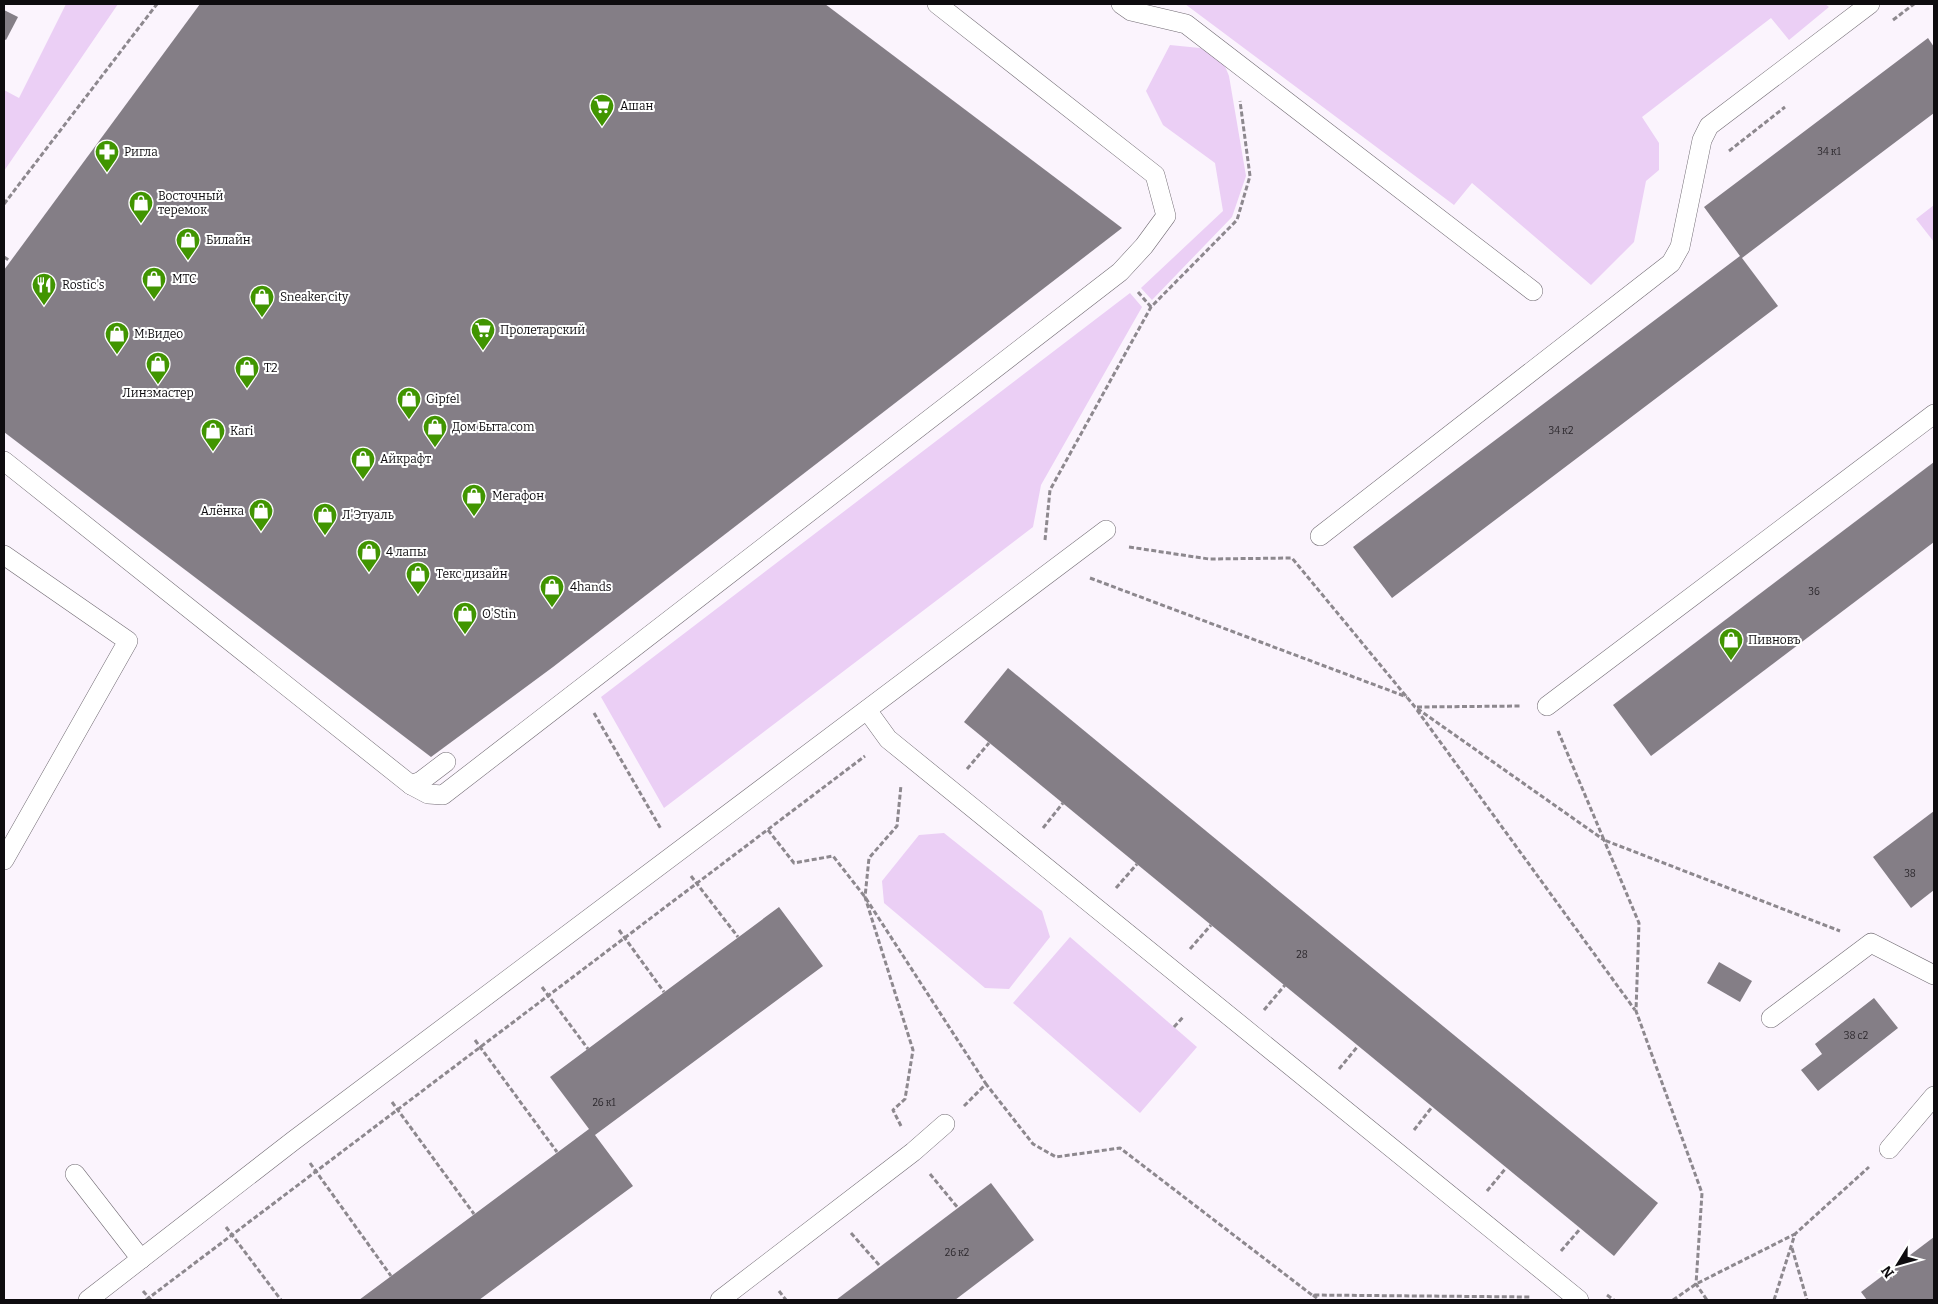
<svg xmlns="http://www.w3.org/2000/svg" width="1938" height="1304" viewBox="0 0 1938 1304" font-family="Bitter,serif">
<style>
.green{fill:#ebcff5}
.building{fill:#847e86}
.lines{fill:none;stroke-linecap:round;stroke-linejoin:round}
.lane-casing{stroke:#716b73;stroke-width:20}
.path{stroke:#8d888e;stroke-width:3;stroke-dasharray:5 2.5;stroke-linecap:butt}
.lane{stroke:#fff;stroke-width:19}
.labels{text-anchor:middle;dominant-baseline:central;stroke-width:4;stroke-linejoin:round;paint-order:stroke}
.number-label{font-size:10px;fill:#2c282d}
.poi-label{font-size:12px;fill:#0e0c0f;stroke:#fff;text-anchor:start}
</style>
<rect width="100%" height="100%" fill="#fbf4fd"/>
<g class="green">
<polygon points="66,4 118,4 4,171 4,90 19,98"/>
<polygon points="1185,4 1825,4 1829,7 1789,40 1771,18 1642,117 1659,143 1659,170 1646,181 1634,242 1591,285 1472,183 1454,205"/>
<polygon points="1170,45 1200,48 1222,59 1229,76 1246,176 1232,217 1152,300 1141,288 1223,211 1215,163 1163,125 1146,91"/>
<polygon points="1934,205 1934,242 1916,219"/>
<polygon points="1130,293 1142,307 1041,485 1033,527 664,808 601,697"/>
<polygon points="944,833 1042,911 1050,937 1009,989 985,988 884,903 882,881 919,835"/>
<polygon points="1070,937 1197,1047 1140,1113 1013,1003"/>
</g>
<g class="building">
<polygon points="200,4 825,4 1122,228 553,667 431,757 4,432 4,270"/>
<polygon points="4,10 18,17 6,40 4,39"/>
<polygon points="1928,38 1934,47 1934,113 1742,258 1778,306 1392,598 1353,547 1740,256 1704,207"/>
<polygon points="1934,462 1934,542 1651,756 1613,705"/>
<polygon points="1008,668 1658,1203 1614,1256 964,722"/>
<polygon points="1934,811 1934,890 1911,908 1873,857"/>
<polygon points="779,907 823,966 595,1135 633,1186 479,1300 359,1300 589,1129 550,1077"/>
<polygon points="1719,962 1752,981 1740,1002 1707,983"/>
<polygon points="1874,998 1898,1028 1818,1091 1801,1070 1822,1054 1815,1044"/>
<polygon points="991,1183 1034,1240 955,1300 836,1300"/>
<polygon points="1934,1237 1934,1300 1867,1300 1861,1292"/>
</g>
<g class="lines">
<defs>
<g id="lane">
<polyline points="1121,4 1131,11 1186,24 1533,291"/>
<polyline points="4,461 411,785 421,781 446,762"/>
<polyline points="1320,536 1671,263 1680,247 1702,140 1709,126 1870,4"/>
<polyline points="4,555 128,641 4,860"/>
<polyline points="1547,706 1934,414"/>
<polyline points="867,710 888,739 1579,1300"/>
<polyline points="411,785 428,794 443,795 1120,272 1144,246 1166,216 1155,175 937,4"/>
<polyline points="1771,1018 1871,943 1934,975"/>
<polyline points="1889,1149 1934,1096"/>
<polyline points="75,1174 141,1259"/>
<polyline points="88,1300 293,1141 1106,530"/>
<polyline points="720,1300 913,1152 945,1124"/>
</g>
</defs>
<use href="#lane" class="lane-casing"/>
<g class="path">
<polyline points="1893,20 1914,4"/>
<polyline points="1729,151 1785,107"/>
<polyline points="4,204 157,4"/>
<polyline points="4,257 10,261"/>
<polyline points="1138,292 1151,307"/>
<polyline points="1045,540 1050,490 1151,307 1237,220 1250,176 1240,101"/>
<polyline points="1129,547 1209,559 1292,558 1415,707 1604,840 1639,923 1636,1011 1702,1193 1696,1284 1707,1300"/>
<polyline points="1090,578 1407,697"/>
<polyline points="1417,707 1521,706"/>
<polyline points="1417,710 1635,1010"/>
<polyline points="594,713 661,829"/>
<polyline points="1558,731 1604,840 1840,931"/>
<polyline points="967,769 989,743"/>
<polyline points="1043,828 1063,803"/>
<polyline points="768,830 794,863 833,856 865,897 986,1084"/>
<polyline points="691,876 738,937"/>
<polyline points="1116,888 1137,864"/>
<polyline points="619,930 664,992"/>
<polyline points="1190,949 1211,925"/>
<polyline points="542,987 588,1049"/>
<polyline points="1264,1010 1285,985"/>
<polyline points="1174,1027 1184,1016"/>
<polyline points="475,1040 557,1152"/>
<polyline points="1339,1069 1358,1046"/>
<polyline points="392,1102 474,1214"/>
<polyline points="964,1106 986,1084 1033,1144 1056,1157 1120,1148 1312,1295 1530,1297"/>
<polyline points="901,1126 893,1110 905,1099 913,1050 865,897 869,858 897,826 901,785"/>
<polyline points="1414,1130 1432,1107"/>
<polyline points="310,1163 391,1276"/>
<polyline points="930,1174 958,1208"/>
<polyline points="1487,1191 1506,1168"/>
<polyline points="226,1227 281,1300"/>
<polyline points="851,1233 880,1266"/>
<polyline points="1792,1248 1807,1300"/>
<polyline points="1561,1251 1580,1229"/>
<polyline points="143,1291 151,1300"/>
<polyline points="779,1291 786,1300"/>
<polyline points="1313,1295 1319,1300"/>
<polyline points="1607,1295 1614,1300"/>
<polyline points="146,1300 865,756"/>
<polyline points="1673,1300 1696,1284 1795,1234"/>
<polyline points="1774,1300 1795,1234 1869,1167"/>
</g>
<use href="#lane" class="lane"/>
</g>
<defs>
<symbol id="supermarket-pin" viewBox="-11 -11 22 30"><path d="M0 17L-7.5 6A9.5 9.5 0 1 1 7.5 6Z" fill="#419501" stroke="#fff"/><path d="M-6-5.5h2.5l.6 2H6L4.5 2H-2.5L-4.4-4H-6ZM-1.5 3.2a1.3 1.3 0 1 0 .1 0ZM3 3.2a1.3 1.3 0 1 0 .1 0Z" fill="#fff"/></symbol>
<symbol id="pharmacy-pin" viewBox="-11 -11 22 30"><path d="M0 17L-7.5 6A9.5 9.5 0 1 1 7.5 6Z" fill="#419501" stroke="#fff"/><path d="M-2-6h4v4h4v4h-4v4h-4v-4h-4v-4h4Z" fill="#fff"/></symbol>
<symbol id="shop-pin" viewBox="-11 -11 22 30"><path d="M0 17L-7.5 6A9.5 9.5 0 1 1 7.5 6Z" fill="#419501" stroke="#fff"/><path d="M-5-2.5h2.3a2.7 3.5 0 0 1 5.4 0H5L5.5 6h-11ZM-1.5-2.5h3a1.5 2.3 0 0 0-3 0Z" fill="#fff"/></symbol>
<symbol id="restaurant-pin" viewBox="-11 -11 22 30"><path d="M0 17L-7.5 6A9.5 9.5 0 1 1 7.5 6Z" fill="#419501" stroke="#fff"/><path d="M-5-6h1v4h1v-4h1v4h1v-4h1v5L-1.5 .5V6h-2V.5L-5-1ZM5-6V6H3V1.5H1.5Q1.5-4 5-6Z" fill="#fff"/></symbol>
</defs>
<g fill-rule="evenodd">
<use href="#supermarket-pin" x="588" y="92" width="28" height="38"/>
<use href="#pharmacy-pin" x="93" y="138" width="28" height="38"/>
<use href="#shop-pin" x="127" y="189" width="28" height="38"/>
<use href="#shop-pin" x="174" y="226" width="28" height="38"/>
<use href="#shop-pin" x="140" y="265" width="28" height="38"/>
<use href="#restaurant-pin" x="30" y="271" width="28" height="38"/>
<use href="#shop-pin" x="248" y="283" width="28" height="38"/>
<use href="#supermarket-pin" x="469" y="316" width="28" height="38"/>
<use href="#shop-pin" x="103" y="320" width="28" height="38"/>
<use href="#shop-pin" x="144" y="350" width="28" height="38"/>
<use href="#shop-pin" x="233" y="354" width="28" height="38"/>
<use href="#shop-pin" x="395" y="385" width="28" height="38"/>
<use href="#shop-pin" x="421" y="413" width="28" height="38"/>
<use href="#shop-pin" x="199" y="417" width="28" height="38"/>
<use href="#shop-pin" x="349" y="445" width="28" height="38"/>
<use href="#shop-pin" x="460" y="482" width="28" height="38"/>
<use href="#shop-pin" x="247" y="497" width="28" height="38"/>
<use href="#shop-pin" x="311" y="501" width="28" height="38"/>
<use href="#shop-pin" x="355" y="538" width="28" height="38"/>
<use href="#shop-pin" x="404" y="560" width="28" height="38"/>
<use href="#shop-pin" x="538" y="573" width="28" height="38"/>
<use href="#shop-pin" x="451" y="600" width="28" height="38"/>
<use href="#shop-pin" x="1717" y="626" width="28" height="38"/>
</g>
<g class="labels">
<g class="number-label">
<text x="1829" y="152">34 к1</text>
<text x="1561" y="431">34 к2</text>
<text x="1814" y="592">36</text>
<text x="1910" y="874">38</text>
<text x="1302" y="955">28</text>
<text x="1856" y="1036">38 с2</text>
<text x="604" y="1103">26 к1</text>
<text x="957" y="1253">26 к2</text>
</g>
<g class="poi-label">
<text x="620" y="106">Ашан</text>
<text x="124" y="152">Ригла</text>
<text x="158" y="196">Восточный<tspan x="158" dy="14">теремок</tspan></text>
<text x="206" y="240">Билайн</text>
<text x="172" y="279">МТС</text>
<text x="62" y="285">Rostic's</text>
<text x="280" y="297">Sneaker city</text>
<text x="500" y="330">Пролетарский</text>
<text x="134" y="334">М.Видео</text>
<text x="264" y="368">T2</text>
<text x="158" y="393" text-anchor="middle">Линзмастер</text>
<text x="426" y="399">Gipfel</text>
<text x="452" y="427">Дом Быта.com</text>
<text x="230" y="431">Kari</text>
<text x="380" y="459">Айкрафт</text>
<text x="492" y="496">Мегафон</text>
<text x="244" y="511" text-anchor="end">Алёнка</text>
<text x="342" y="515">Л'Этуаль</text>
<text x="386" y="552">4 лапы</text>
<text x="436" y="574">Текс дизайн</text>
<text x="570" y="587">4hands</text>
<text x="482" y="614">O'Stin</text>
<text x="1748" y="640">Пивновъ</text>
</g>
</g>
<rect width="1938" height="1304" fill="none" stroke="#0e0c0f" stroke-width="10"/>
<g transform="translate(1898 1264) rotate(233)" stroke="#ffffff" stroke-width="4" paint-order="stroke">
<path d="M0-4L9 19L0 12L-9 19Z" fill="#0e0c0f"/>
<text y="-8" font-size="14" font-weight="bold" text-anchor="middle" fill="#0e0c0f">N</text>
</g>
</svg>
